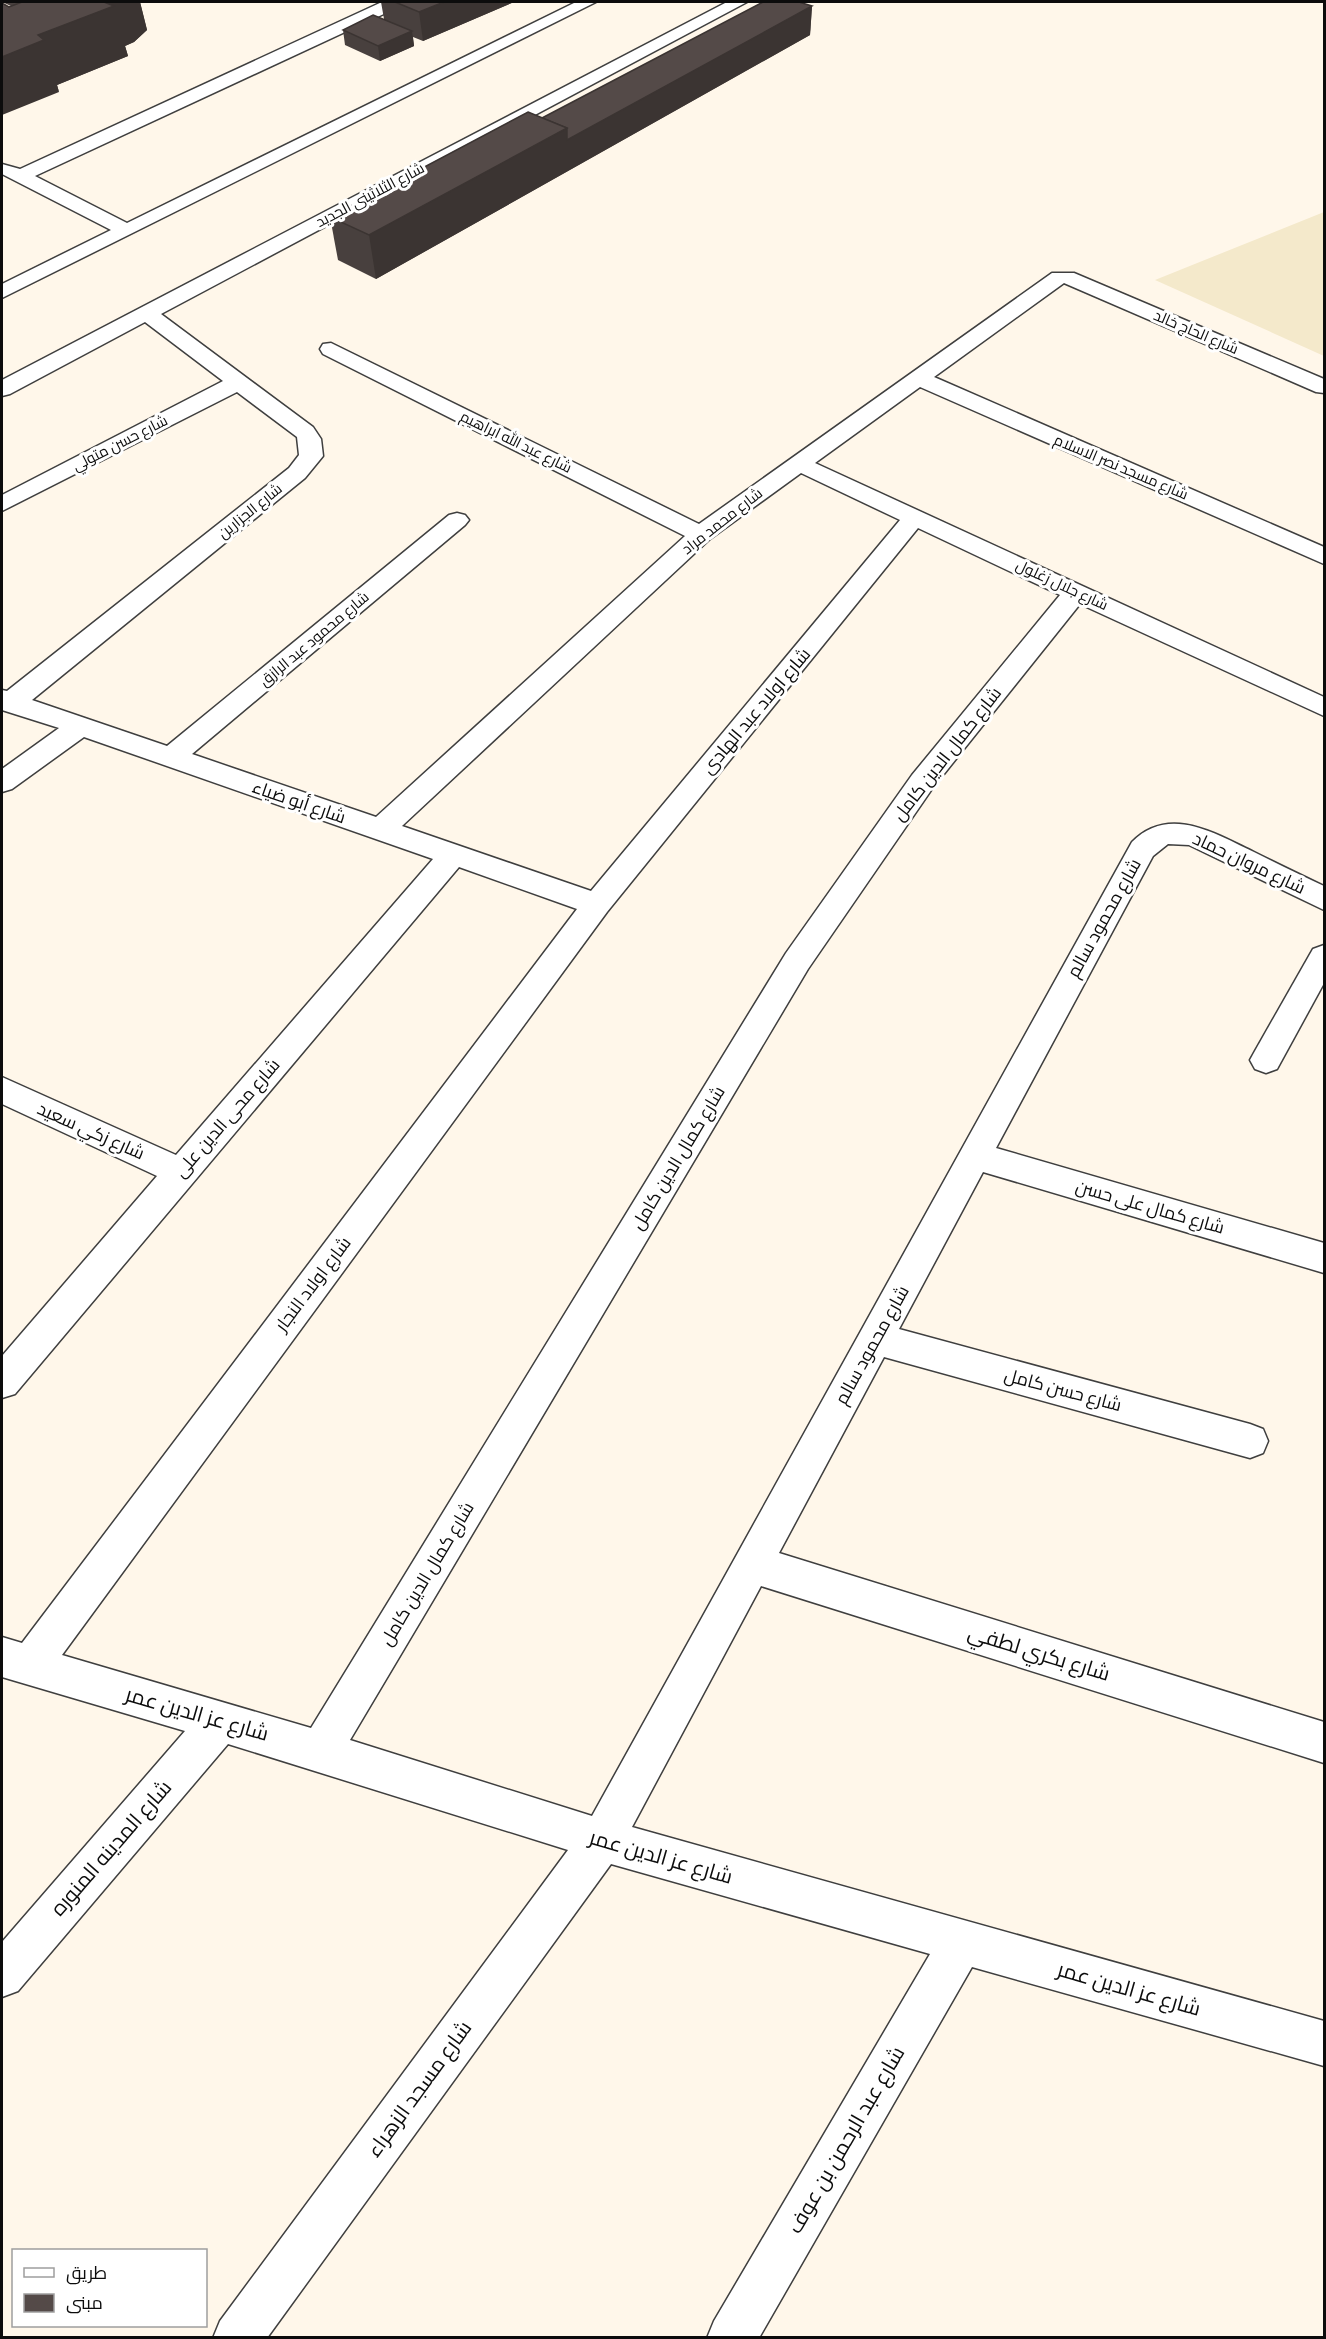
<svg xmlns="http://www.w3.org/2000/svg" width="1326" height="2339" viewBox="0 0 1326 2339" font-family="Bitter,Cairo,serif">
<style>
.farmland{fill:#f4e9cb}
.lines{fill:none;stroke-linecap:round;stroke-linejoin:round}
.minor-casing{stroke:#3f3f3f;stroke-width:3}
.minor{fill:#fff;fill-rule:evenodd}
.wall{fill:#48403e}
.shaded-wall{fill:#3b3432}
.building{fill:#544a48;stroke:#3b3432;stroke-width:1.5}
.labels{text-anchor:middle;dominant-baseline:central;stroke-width:6;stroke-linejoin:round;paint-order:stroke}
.far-street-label{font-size:15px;fill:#0c0c0c;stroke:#fff}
.street-label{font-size:18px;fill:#0c0c0c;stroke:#fff}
.near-street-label{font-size:21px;fill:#0c0c0c;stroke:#fff}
</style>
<rect width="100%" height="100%" fill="#fff7ea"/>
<polygon class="farmland" points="1324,212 1324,356 1155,280"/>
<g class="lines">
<defs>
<g id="minor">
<polygon points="382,2 403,2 401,6 35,176 127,223 576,2 596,2 2,298 2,284 111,230 2,174 2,164 20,169"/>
<path d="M727,2H747L161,314L313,427L321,439L323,456L305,478L32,700L167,746L449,515L457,513L465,515L469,520L465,525L192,754L376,817L685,536L323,354L320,349L323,344L331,343L699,524L1052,273H1074L1324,379V393L1316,392L1064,283L934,377L1324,547V564L920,387L815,463L1324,697V716L1080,604L932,789L808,969L350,1740L592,1816L1132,842C1169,804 1216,834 1254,852C1278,864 1301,875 1324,886V910L1189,845L1168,844L1153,856L996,1148L1324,1243V1273L983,1172L899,1329L1250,1424L1263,1429L1268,1441L1263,1453L1250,1458L884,1357L779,1553L1324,1722V1763L761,1586L632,1827L1324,2021V2066L972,1967L759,2338H707L714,2321L930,1954L611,1864L267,2338H213L220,2321L568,1850L228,1744L18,1991L2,1997V1942L185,1731L2,1677V1637L22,1643L577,909L459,867L15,1394L2,1398V1356L157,1176L2,1104V1077L176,1155L433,859L84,737L12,789L2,792V769L59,728L2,710V690L7,691L289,468L299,455L297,437L237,392L2,511V495L223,381L145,322L10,394L2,396V380ZM801,473L900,520L591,891L402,826L710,539ZM918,528L1060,595L912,775L786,953L311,1728L62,1655L607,912Z"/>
<polygon points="1324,945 1324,983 1277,1069 1266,1073 1255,1069 1250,1060 1255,1051 1313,949"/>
</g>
</defs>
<use href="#minor" class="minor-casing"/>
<use href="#minor" class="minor"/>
</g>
<g class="wall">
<polygon points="2,2 140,2 147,30 134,42 125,46 128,56 57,85 59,92 9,7 11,6"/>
<polygon points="381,2 514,2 423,41 413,37 414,46 380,61 345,45 343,30 384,19"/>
<polygon points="812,6 810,35 376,279 338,260 330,217 542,118"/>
</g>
<g class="shaded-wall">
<polygon points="102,2 140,2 147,30 134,42 125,46 128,56 57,85 59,92 2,115 2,57 38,35"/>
<polygon points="444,2 514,2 423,41 419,12"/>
<polygon points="812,6 810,35 376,279 369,235 567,128"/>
<polygon points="412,31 414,46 380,61 378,46"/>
</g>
<g class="building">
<polygon points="22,2 104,2 114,6 38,35 44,40 2,57 2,3 9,7"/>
<polygon points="395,2 444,2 419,12"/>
<polygon points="763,2 799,2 812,6 567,140 567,128 542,118"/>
<polygon points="373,15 412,31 378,46 343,30"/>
<polygon points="528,112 567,128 369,235 330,217"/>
</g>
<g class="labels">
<g class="far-street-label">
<text transform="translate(370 195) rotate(-28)">شارع الثلاثينى الجديد</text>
<text transform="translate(1196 332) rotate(23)">شارع الحاج خالد</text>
<text transform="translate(516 442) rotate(26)">شارع عبد الله ابراهيم</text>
<text transform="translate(120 443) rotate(-27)">شارع حسن متولي</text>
<text transform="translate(1121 467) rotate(23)">شارع مسجد نصر الاسلام</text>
<text transform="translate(250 511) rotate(-39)">شارع الجزارين</text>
<text transform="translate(722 521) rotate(-38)">شارع محمد مراد</text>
<text transform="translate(1062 585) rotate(25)">شارع جلال زغلول</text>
<text transform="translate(314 639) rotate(-40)">شارع محمود عبد الرازق</text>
</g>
<g class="street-label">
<text transform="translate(756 711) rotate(-50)">شارع اولاد عبد الهادى</text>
<text transform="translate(947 754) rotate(-52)">شارع كمال الدين كامل</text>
<text transform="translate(299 802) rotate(19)">شارع أبو ضياء</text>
<text transform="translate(1249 863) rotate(25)">شارع مروان حماد</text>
<text transform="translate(1104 918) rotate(-61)">شارع محمود سالم</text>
<text transform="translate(227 1118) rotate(-49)">شارع محى الدين على</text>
<text transform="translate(91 1131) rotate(24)">شارع زكي سعيد</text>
<text transform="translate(678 1158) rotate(-59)">شارع كمال الدين كامل</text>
<text transform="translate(1150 1207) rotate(16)">شارع كمال على حسن</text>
<text transform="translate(313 1284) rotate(-53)">شارع اولاد النجار</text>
<text transform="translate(872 1345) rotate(-61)">شارع محمود سالم</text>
<text transform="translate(1063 1390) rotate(15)">شارع حسن كامل</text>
<text transform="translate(427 1574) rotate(-59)">شارع كمال الدين كامل</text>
</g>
<g class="near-street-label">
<text transform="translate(1039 1653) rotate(17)">شارع بكري لطفي</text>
<text transform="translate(197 1714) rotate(16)">شارع عز الدين عمر</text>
<text transform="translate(111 1848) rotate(-49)">شارع المدينه المنوره</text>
<text transform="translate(661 1857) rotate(16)">شارع عز الدين عمر</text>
<text transform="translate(1129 1989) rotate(16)">شارع عز الدين عمر</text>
<text transform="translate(419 2089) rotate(-54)">شارع مسجد الزهراء</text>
<text transform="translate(846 2140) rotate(-60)">شارع عبد الرحمن بن عوف</text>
</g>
</g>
<rect width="1326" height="2339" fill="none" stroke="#0c0c0c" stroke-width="6"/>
<rect x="12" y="2249" width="195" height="78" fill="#ffffff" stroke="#9e9e9e" stroke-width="1.5"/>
<rect x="24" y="2268" width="30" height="9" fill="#ffffff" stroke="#9e9e9e" stroke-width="1.5"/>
<text x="66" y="2279" font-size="18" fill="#0c0c0c">طريق</text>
<rect x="24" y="2294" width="30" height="18" fill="#544a48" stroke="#9e9e9e" stroke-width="1.5"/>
<text x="66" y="2309" font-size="18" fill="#0c0c0c">مبنى</text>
</svg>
